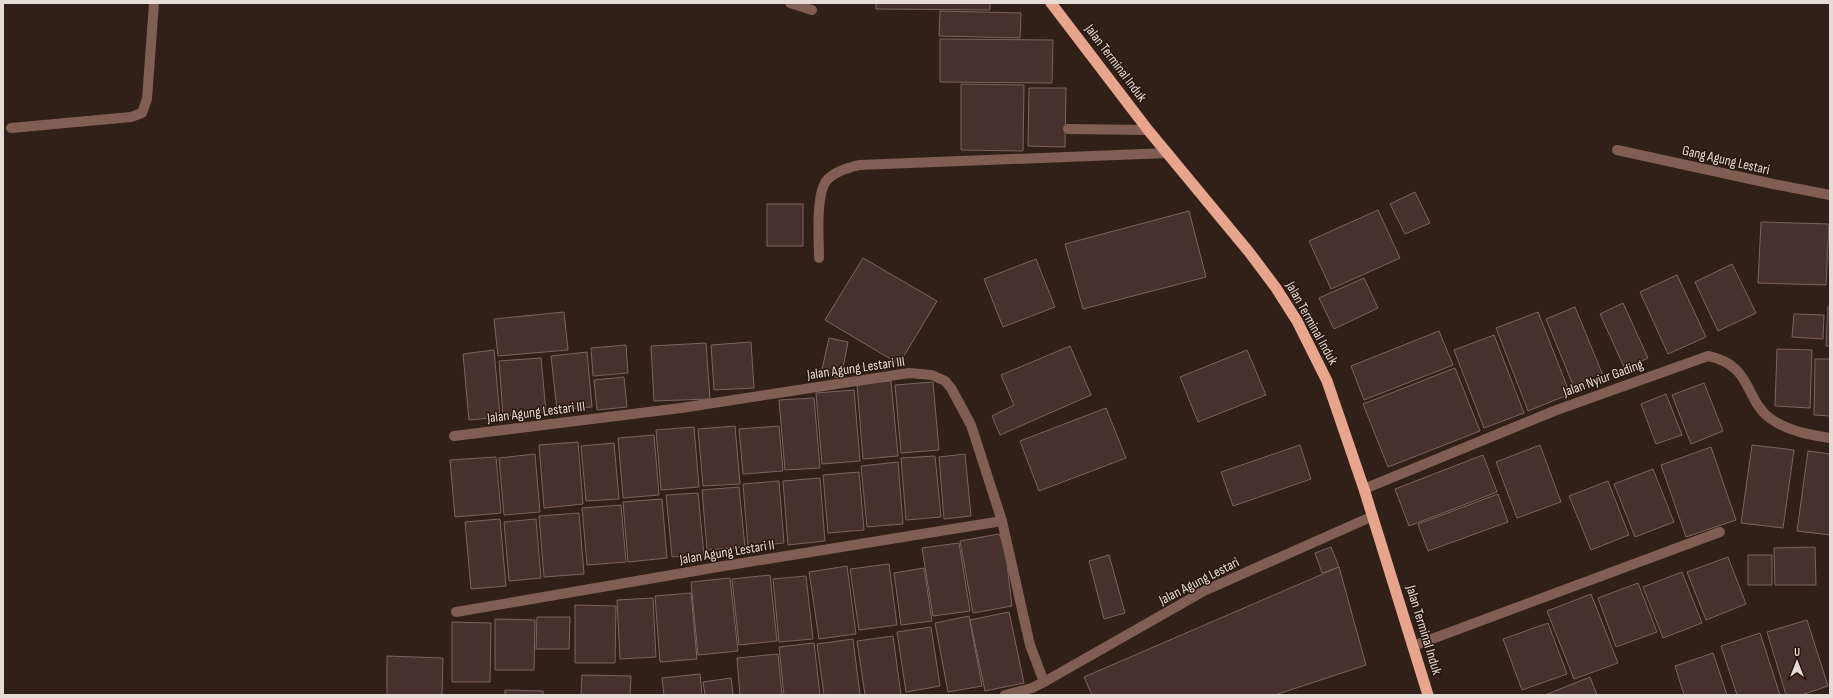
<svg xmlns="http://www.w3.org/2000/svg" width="1833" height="698" viewBox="0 0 1833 698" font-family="'Sofia Sans Condensed',sans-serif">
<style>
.building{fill:#46312d;stroke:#7c645f}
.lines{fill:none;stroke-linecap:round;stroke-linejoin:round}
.service{stroke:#805e53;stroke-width:10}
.minor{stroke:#805e53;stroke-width:10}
.trunk{stroke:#e8a58e;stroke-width:11}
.labels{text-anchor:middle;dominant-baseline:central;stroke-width:3;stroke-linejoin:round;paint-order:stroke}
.street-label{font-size:14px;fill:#e7dbd5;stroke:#27160d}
</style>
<rect width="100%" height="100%" fill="#312017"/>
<g class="building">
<polygon points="876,3 990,3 990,10 876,9"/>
<polygon points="940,11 1021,13 1020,38 939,36"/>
<polygon points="940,39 1053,40 1052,83 940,82"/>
<polygon points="961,84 1024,85 1023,151 961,150"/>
<polygon points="1029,88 1066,88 1065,147 1028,146"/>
<polygon points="1415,192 1430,223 1405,234 1390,204"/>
<rect x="767" y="204" width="36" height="42"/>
<polygon points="1378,210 1400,258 1331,289 1309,241"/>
<polygon points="1189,211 1206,277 1083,309 1065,244"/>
<polygon points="1761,222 1829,224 1826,285 1758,283"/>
<polygon points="863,258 937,301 899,364 825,320"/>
<polygon points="1036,259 1055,307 1003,327 984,279"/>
<polygon points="1732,264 1756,313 1718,331 1695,282"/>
<polygon points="1677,275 1706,337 1668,354 1640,292"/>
<polygon points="1364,278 1378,308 1334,329 1319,298"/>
<polygon points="1623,303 1648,358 1625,369 1600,314"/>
<polygon points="1575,307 1604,378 1575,390 1546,319"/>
<polygon points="1828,307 1830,307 1830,346 1826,346"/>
<polygon points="564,312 568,350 498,356 494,319"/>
<polygon points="1538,312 1570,394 1528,411 1496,328"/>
<polygon points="1794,314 1824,315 1823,339 1792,337"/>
<polygon points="1439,331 1453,365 1364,400 1351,366"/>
<polygon points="1494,335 1524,413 1484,428 1454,350"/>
<polygon points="829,338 848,342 841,378 821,374"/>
<polygon points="751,342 754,388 714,390 711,345"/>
<polygon points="706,343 710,399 654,401 651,346"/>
<polygon points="626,345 628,373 593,376 591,348"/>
<polygon points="1070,346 1091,395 1000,435 992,416 1014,405 1001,375"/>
<polygon points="1777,349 1812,350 1810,408 1775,406"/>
<polygon points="494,350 500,417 469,420 463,354"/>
<polygon points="1247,350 1266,395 1198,422 1180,377"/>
<polygon points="587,352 592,407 557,410 551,356"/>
<polygon points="541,358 546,412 503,416 499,361"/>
<polygon points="1815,359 1830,359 1830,416 1814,415"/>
<polygon points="1455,368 1480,431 1388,467 1363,404"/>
<polygon points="624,377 627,407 597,410 594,380"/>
<polygon points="891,381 898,456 863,459 857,384"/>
<polygon points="933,382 939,450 901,453 895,385"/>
<polygon points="1704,383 1723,431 1691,444 1672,395"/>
<polygon points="854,390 860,461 822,464 816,393"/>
<polygon points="1666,394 1682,435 1656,444 1641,404"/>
<polygon points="814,398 820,468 785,470 779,400"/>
<polygon points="1106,408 1126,458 1039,491 1020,441"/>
<polygon points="735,426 740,484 703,486 698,429"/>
<polygon points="779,426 783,471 743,474 739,429"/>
<polygon points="694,427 699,487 661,490 656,430"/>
<polygon points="654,435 659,495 623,498 618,438"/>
<polygon points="578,442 583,504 544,508 539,445"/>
<polygon points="614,443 619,499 586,501 581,446"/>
<polygon points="1300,445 1311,479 1233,506 1221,472"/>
<polygon points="1540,445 1561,502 1517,518 1496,462"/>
<polygon points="1752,445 1794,450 1783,528 1741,523"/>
<polygon points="1711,447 1736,520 1686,537 1661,465"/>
<polygon points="1808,451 1830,454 1830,535 1797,531"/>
<polygon points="535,454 540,512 504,515 499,458"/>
<polygon points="965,454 971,516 944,519 939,457"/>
<polygon points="1483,455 1497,492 1409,526 1395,489"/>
<polygon points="935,456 941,517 906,520 901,458"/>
<polygon points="496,457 501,513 455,517 450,460"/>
<polygon points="898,462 903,524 867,527 861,466"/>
<polygon points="1653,469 1674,522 1635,537 1614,484"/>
<polygon points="859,472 864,530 828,533 823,475"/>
<polygon points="820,478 825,541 788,545 783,481"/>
<polygon points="779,481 784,543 748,547 743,484"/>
<polygon points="1608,481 1629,535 1591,550 1569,496"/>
<polygon points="739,487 745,547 707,550 702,490"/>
<polygon points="698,493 704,555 672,557 666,495"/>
<polygon points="1498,494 1508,522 1428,551 1418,524"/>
<polygon points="662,499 667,558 628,562 623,502"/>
<polygon points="621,505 626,562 587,565 582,508"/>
<polygon points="579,513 584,574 544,577 539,516"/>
<polygon points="500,519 506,586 471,589 465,522"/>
<polygon points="536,519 541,578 509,581 504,522"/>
<polygon points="999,534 1005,547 1012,606 973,613 960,541"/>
<polygon points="959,543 970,611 933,616 922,548"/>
<polygon points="1331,547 1339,567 1322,573 1315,553"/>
<polygon points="1815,547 1816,585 1775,585 1774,548"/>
<polygon points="1109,555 1125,613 1104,619 1089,561"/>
<rect x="1748" y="555" width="24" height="30"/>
<polygon points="1728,557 1746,604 1706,620 1687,572"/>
<polygon points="889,564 897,625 859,630 850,569"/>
<polygon points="847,566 856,634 819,639 809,572"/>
<polygon points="1339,567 1366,665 1275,695 1092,695 1084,677"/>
<polygon points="924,568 932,621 901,625 894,573"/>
<polygon points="1682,572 1702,623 1663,638 1643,587"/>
<polygon points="770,575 777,641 739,645 732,579"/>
<polygon points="806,576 813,639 779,642 773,579"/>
<polygon points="730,578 738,651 698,655 691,582"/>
<polygon points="1638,583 1657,632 1616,647 1598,598"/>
<polygon points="691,593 697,659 660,662 655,596"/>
<polygon points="1591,594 1618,663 1574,679 1547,611"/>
<polygon points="653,598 656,657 620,659 617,600"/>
<polygon points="575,605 616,606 615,663 575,663"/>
<polygon points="1009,612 1024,683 985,691 970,620"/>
<polygon points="969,616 982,686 948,692 935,623"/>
<polygon points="537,617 570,617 569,649 536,649"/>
<polygon points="495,619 535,620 534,670 495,670"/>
<polygon points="1807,620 1828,686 1801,695 1786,695 1767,632"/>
<polygon points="452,622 491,623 490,682 452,682"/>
<polygon points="1548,623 1567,674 1522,690 1503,639"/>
<polygon points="931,627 940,686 906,692 897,632"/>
<polygon points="1760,633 1780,695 1737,695 1721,646"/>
<polygon points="893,636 901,695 865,695 857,641"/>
<polygon points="853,639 860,695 824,695 817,644"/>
<polygon points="814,643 820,695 784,695 779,647"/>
<polygon points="1713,653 1727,695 1684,695 1675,666"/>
<polygon points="778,654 782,695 740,695 737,658"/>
<polygon points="387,656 443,658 442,695 387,695"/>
<polygon points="700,674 702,695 664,695 662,678"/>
<polygon points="582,675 631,676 630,695 581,695"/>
<polygon points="1590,677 1597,695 1545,695"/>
<polygon points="731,678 733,695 705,695 703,682"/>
<polygon points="505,690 543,691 543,695 505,695"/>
</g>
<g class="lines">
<g class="service">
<polyline points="790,3 812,10"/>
<polyline points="1068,129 1148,130"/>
</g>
<g class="minor">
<polyline points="11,128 131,117 142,113 147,99 154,3"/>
<polyline points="1617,150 1773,184 1830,195"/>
<path d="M819,258C819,240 815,191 828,179C836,171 848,168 859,165L1168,153"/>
<polyline points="454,436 681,408 909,373 932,375 945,381 951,388 971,425 1002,521 1030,645 1044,682"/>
<path d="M1364,489L1554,411L1708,356C1753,365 1744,400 1771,419C1788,431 1810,435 1830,438"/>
<polyline points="456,612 718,567 1002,521"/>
<polyline points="1413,646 1720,532"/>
<polyline points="1005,695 1032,688 1044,682 1204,591 1373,516"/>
</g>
<polyline class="trunk" points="1051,3 1148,130 1249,252 1276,288 1297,321 1327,381 1364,489 1428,695"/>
</g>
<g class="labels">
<g class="street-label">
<text transform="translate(1116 63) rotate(53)">Jalan Terminal Induk</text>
<text transform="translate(1726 160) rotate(13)">Gang Agung Lestari</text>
<text transform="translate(1312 323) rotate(61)">Jalan Terminal Induk</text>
<text transform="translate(856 368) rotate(-8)">Jalan Agung Lestari III</text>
<text transform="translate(1603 378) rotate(-20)">Jalan Nyiur Gading</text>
<text transform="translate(536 412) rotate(-7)">Jalan Agung Lestari III</text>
<text transform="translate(727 552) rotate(-9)">Jalan Agung Lestari II</text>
<text transform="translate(1199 581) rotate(-27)">Jalan Agung Lestari</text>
<text transform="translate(1424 630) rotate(73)">Jalan Terminal Induk</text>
</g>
</g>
<rect width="1833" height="698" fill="none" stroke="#e7dbd5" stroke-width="8"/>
<g transform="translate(1797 662)" stroke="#27160d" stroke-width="3" paint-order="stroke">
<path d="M0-3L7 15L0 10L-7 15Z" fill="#e7dbd5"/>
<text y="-6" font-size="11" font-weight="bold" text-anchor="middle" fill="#e7dbd5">U</text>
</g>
</svg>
